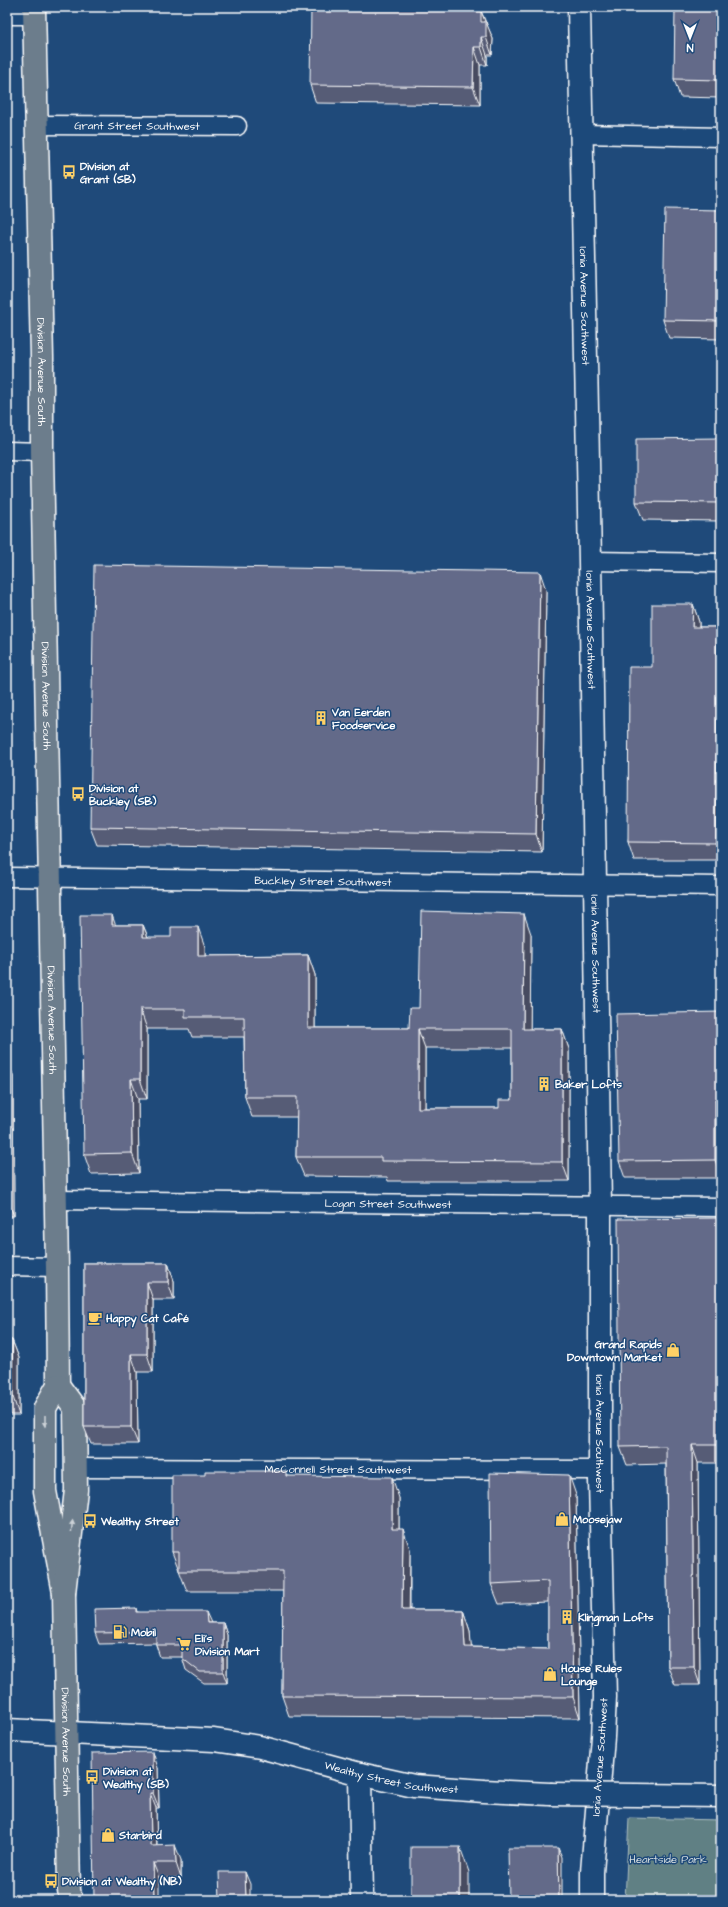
<svg xmlns="http://www.w3.org/2000/svg" width="728" height="1907" viewBox="0 0 728 1907" font-family="'Architects Daughter',sans-serif">
<style>
.park{fill:#608084;stroke:#b0c0c2}
.lines{fill:none;stroke-linecap:round;stroke-linejoin:round}
.minor-casing{stroke:#fff;stroke-width:21}
.tertiary-casing{stroke:#fff;stroke-width:25}
.secondary-casing{stroke:#fff;stroke-width:25}
.primary-casing{stroke:#fff;stroke-width:25}
.minor{stroke:#1f4a7a;stroke-width:18}
.tertiary{stroke:#1f4a7a;stroke-width:22}
.secondary{stroke:#1f4a7a;stroke-width:22}
.primary{stroke:#6c7d8c;stroke-width:22}
.secondary-bridge-casing{stroke:#fff;stroke-width:25;stroke-linecap:butt}
.secondary-bridge{stroke:#1f4a7a;stroke-width:22}
.wall{fill:#565c76;stroke:#fff;fill-rule:evenodd}
.shaded-wall{fill:#464b60;stroke:#fff}
.building{fill:#646b89;stroke:#fff;fill-rule:evenodd}
.oneway{fill:#ccd2d7}
.labels{text-anchor:middle;dominant-baseline:central;stroke-width:3;stroke-linejoin:round;paint-order:stroke}
.street-label{font-size:11px;fill:#fff;stroke:#1f4a7a}
.poi-label{font-size:11px;font-weight:bold;fill:#fff;stroke:#1f4a7a;text-anchor:start}
.park-label{font-size:11px;fill:#d7dfe0;stroke:#1f4a7a}
</style>
<rect width="100%" height="100%" fill="#1f4a7a"/>
<filter id="ink" filterUnits="userSpaceOnUse"><feTurbulence type="fractalNoise" baseFrequency=".025" numOctaves="2"/><feDisplacementMap in="SourceGraphic" scale="8" xChannelSelector="R" yChannelSelector="G"/><feConvolveMatrix kernelMatrix="1 2 1 2 8 2 1 2 1" color-interpolation-filters="sRGB"/></filter>
<g filter="url(#ink)">
<polygon class="park" points="629,1818 721,1820 721,1900 625,1900"/>
<g class="lines">
<defs>
<g id="minor">
<polyline points="7,15 34,15"/>
<path id="s1" d="M37,125L237,126"/>
<polyline points="582,134 721,137"/>
<polyline points="7,451 42,452"/>
<polyline points="590,561 721,563"/>
<path id="s2" d="M7,877L721,886"/>
<path id="s3" d="M56,1200L721,1207"/>
<polyline points="7,1266 57,1267"/>
<path id="s4" d="M76,1468L600,1470"/>
</g>
<g id="tertiary">
<path id="s5" d="M579,7L590,561L600,1206V1480L605,1697L603,1737L592,1872V1900"/>
<polyline points="360,1774 362,1900"/>
</g>
<g id="secondary">
<path id="s6" d="M7,1730L214,1740L260,1747L360,1774L414,1786L484,1791L550,1794"/>
</g>
<g id="primary">
<path id="s7" d="M34,7L42,357V452L57,1267L58,1385L45,1408V1491L64,1593"/>
<path id="s8" d="M58,1385L75,1408L76,1490L64,1593L69,1890L71,1900"/>
</g>
</defs>
<use href="#minor" class="minor-casing"/>
<use href="#tertiary" class="tertiary-casing"/>
<use href="#secondary" class="secondary-casing"/>
<use href="#primary" class="primary-casing"/>
<use href="#minor" class="minor"/>
<use href="#tertiary" class="tertiary"/>
<use href="#secondary" class="secondary"/>
<use href="#primary" class="primary"/>
<defs>
<polyline id="secondary-bridge" points="550,1794 721,1796"/>
</defs>
<use href="#secondary-bridge" class="secondary-bridge-casing"/>
<use href="#secondary-bridge" class="secondary-bridge"/>
</g>
<g class="wall">
<polygon points="481,7 481,11 493,39 492,55 487,55 487,65 480,65 480,105 316,103 310,85"/>
<polygon points="721,7 721,98 680,97 674,79"/>
<polygon points="721,210 721,339 669,338 663,320"/>
<polygon points="721,438 721,521 643,520 636,502"/>
<polygon points="7,474 9,480 10,582 7,582"/>
<polygon points="546,590 542,852 97,845 90,827"/>
<polygon points="693,604 699,622 699,627 717,627 721,637 721,860 634,860 628,842 652,667"/>
<path d="M115,925H143L148,937L205,947V956L308,955L315,975V1028H409L419,1008L531,934L530,1029H562L569,1049V1181H388L387,1177L304,1176L296,1157L297,1117H252L245,1097L244,1037H192L189,1029H147V1099H138L139,1173L91,1174L84,1154ZM425,1048H512V1100L499,1108H425Z"/>
<polygon points="721,1012 721,1178 625,1178 619,1161"/>
<polygon points="7,1060 13,1075 14,1216 7,1216"/>
<polygon points="721,1218 721,1463 698,1463 700,1685 675,1685 668,1667 666,1464 627,1465 620,1447"/>
<polygon points="84,1263 168,1263 174,1281 174,1300 153,1300 153,1372 137,1372 138,1444 91,1444 84,1427"/>
<polygon points="7,1340 12,1340 19,1358 19,1415 7,1415"/>
<polygon points="205,1475 288,1476 399,1498 399,1529 410,1549 410,1610 463,1610 470,1631 471,1647 548,1649 548,1602 499,1604 491,1584 576,1495 580,1718 289,1716 282,1696 283,1591 187,1591 172,1552"/>
<polygon points="136,1608 137,1612 211,1623 223,1623 227,1635 227,1683 204,1683 186,1670 182,1657 160,1657 156,1645 156,1643 99,1644 95,1633"/>
<polygon points="158,1768 159,1808 156,1808 157,1846 181,1860 181,1878 159,1878 94,1900"/>
</g>
<g class="shaded-wall">
<polygon points="475,7 481,7 481,11 486,24 486,22 493,39 492,55 486,37 475,11"/>
<polygon points="481,37 487,55 487,65 481,47"/>
<polygon points="474,47 480,65 480,105 473,87"/>
<polygon points="7,474 9,480 10,582 7,575"/>
<polygon points="540,572 546,590 542,852 536,834"/>
<polygon points="693,604 699,622 699,645 692,627"/>
<polygon points="717,627 721,637 721,857 716,843"/>
<polygon points="524,914 531,934 530,1048 523,1029"/>
<polygon points="112,915 119,935 112,925"/>
<polygon points="143,925 151,945 143,937"/>
<polygon points="198,927 205,947 205,975 198,956"/>
<polygon points="308,955 315,975 315,1048 308,1028"/>
<polygon points="140,1009 147,1029 147,1099 140,1079"/>
<polygon points="418,1029 425,1048 425,1128 418,1108"/>
<polygon points="562,1029 569,1049 569,1181 562,1162"/>
<polygon points="7,1060 13,1075 14,1216 7,1199"/>
<polygon points="131,1079 138,1099 139,1173 132,1153"/>
<polygon points="715,1099 721,1116 721,1176 715,1160"/>
<polygon points="168,1263 174,1281 174,1300 168,1282"/>
<polygon points="147,1282 153,1300 153,1372 147,1354"/>
<polygon points="12,1340 19,1358 19,1415 13,1397"/>
<polygon points="131,1354 137,1372 138,1444 131,1427"/>
<polygon points="692,1445 698,1463 700,1685 694,1667"/>
<polygon points="569,1475 576,1495 580,1718 573,1697"/>
<polygon points="392,1477 399,1498 399,1549 392,1529"/>
<polygon points="403,1529 410,1549 409,1630 402,1610"/>
<polygon points="463,1610 470,1631 473,1667 465,1647"/>
<polygon points="206,1612 211,1623 207,1623"/>
<polygon points="223,1623 227,1635 227,1683 223,1672"/>
<polygon points="153,1752 158,1768 159,1808 153,1793"/>
<polygon points="150,1793 156,1808 157,1861 151,1846"/>
<polygon points="175,1845 181,1860 181,1878 176,1863"/>
<polygon points="460,1847 469,1872 469,1900 460,1900"/>
<polygon points="558,1848 562,1857 562,1900 559,1900"/>
<polygon points="153,1863 159,1878 159,1900 154,1900"/>
<polygon points="245,1872 250,1884 250,1900 246,1900"/>
</g>
<g class="building">
<polygon points="311,7 475,7 475,11 481,11 481,22 486,22 486,37 481,37 481,47 474,47 473,87 310,85"/>
<polygon points="675,7 721,7 721,80 674,79"/>
<polygon points="665,209 721,210 721,321 663,320"/>
<polygon points="721,438 721,503 636,502 636,439"/>
<polygon points="94,565 540,572 536,834 90,827"/>
<polygon points="652,604 693,604 692,627 717,627 716,843 628,842 629,667 652,667"/>
<path d="M421,911L524,914L523,1029H562V1162L381,1161V1157H296L297,1097H245L244,1017H185V1009H140V1079H131L132,1153L84,1154L80,915H112V925H143V937H171V927H198V956L308,955V1028H409L410,1008H419ZM418,1029H512V1100H499V1108H418Z"/>
<polygon points="721,1012 721,1099 715,1099 715,1160 619,1161 616,1014"/>
<polygon points="721,1218 721,1445 692,1445 694,1667 668,1667 666,1446 620,1447 618,1219"/>
<polygon points="84,1263 168,1263 168,1282 147,1282 147,1354 131,1354 131,1427 84,1427"/>
<polygon points="7,1340 12,1340 13,1397 7,1397"/>
<polygon points="205,1471 286,1471 286,1476 392,1477 392,1529 403,1529 402,1610 463,1610 465,1647 548,1649 548,1581 491,1584 490,1473 569,1475 573,1697 282,1696 283,1571 179,1571 179,1552 172,1552 172,1475 205,1475"/>
<polygon points="136,1608 136,1612 206,1612 207,1623 223,1623 223,1672 200,1672 182,1658 182,1645 156,1645 156,1632 95,1633 94,1609"/>
<polygon points="153,1752 153,1793 150,1793 151,1846 175,1845 176,1863 153,1863 154,1900 94,1900 92,1753"/>
<rect x="411" y="1847" width="49" height="53"/>
<polygon points="508,1848 558,1848 559,1900 509,1900"/>
<polygon points="219,1872 245,1872 246,1900 220,1900"/>
</g>
<defs><path id="oneway-solid" d="M-6-.8H1V-3.2L6.5 0L1 3.2V.8H-6Z"/></defs>
<g class="oneway">
<use href="#oneway-solid" transform="translate(45 1421) rotate(90)"/>
<use href="#oneway-solid" transform="translate(72 1526) rotate(-84)"/>
</g>
</g>
<defs>
<symbol id="bus-bare" viewBox="-9 -9 18 18"><path d="M-5-6H5V4H4V6H2V4H-2V6H-4V4H-5ZM-3.5-4V0h7V-4ZM-3.5 1.2v1.5H-2V1.2ZM2 1.2v1.5H3.5V1.2Z" fill="#ffd166" stroke="#1f4a7a" stroke-width="2.5" paint-order="stroke"/></symbol>
<symbol id="building-bare" viewBox="-9 -9 18 18"><path d="M-4-6H4V6H1V3H-1V6H-4ZM-2.5-4.3h1.7v1.8h-1.7ZM.8-4.3h1.7v1.8H.8ZM-2.5-1h1.7V.8h-1.7ZM.8-1h1.7V.8H.8Z" fill="#ffd166" stroke="#1f4a7a" stroke-width="2.5" paint-order="stroke"/></symbol>
<symbol id="cafe-bare" viewBox="-9 -9 18 18"><path d="M-5.5-4.5H6V0H3Q3 3.5 0 3.5H-2.5Q-5.5 3.5-5.5 0ZM3-3.2v2h1.7v-2ZM-6 4.5H4V6H-6Z" fill="#ffd166" stroke="#1f4a7a" stroke-width="2.5" paint-order="stroke"/></symbol>
<symbol id="shop-bare" viewBox="-9 -9 18 18"><path d="M-5-2.5h2.3a2.7 3.5 0 0 1 5.4 0H5L5.5 6h-11ZM-1.5-2.5h3a1.5 2.3 0 0 0-3 0Z" fill="#ffd166" stroke="#1f4a7a" stroke-width="2.5" paint-order="stroke"/></symbol>
<symbol id="fuel-bare" viewBox="-9 -9 18 18"><path d="M-5.5-6h7V0h2V4h1.3V-2.5L3-4.5l.8-.8L6-3V5H2.5V1h-1V6h-7ZM-4.2-4.7v3.2H.2V-4.7Z" fill="#ffd166" stroke="#1f4a7a" stroke-width="2.5" paint-order="stroke"/></symbol>
<symbol id="supermarket-bare" viewBox="-9 -9 18 18"><path d="M-6-5.5h2.5l.6 2H6L4.5 2H-2.5L-4.4-4H-6ZM-1.5 3.2a1.3 1.3 0 1 0 .1 0ZM3 3.2a1.3 1.3 0 1 0 .1 0Z" fill="#ffd166" stroke="#1f4a7a" stroke-width="2.5" paint-order="stroke"/></symbol>
</defs>
<g fill-rule="evenodd">
<use href="#bus-bare" x="59" y="162" width="20" height="20"/>
<use href="#building-bare" x="311" y="708" width="20" height="20"/>
<use href="#bus-bare" x="68" y="784" width="20" height="20"/>
<use href="#building-bare" x="534" y="1074" width="20" height="20"/>
<use href="#cafe-bare" x="85" y="1308" width="20" height="20"/>
<use href="#shop-bare" x="663" y="1340" width="20" height="20"/>
<use href="#shop-bare" x="552" y="1509" width="20" height="20"/>
<use href="#bus-bare" x="80" y="1511" width="20" height="20"/>
<use href="#building-bare" x="557" y="1607" width="20" height="20"/>
<use href="#fuel-bare" x="110" y="1622" width="20" height="20"/>
<use href="#supermarket-bare" x="174" y="1634" width="20" height="20"/>
<use href="#shop-bare" x="540" y="1664" width="20" height="20"/>
<use href="#bus-bare" x="82" y="1767" width="20" height="20"/>
<use href="#shop-bare" x="98" y="1825" width="20" height="20"/>
<use href="#bus-bare" x="41" y="1871" width="20" height="20"/>
</g>
<g class="labels">
<g class="street-label">
<text stroke="none"><textPath href="#s1" startOffset="100">Grant Street Southwest</textPath></text>
<text stroke="none"><textPath href="#s5" startOffset="299">Ionia Avenue Southwest</textPath></text>
<text stroke="none"><textPath href="#s7" startOffset="365">Division Avenue South</textPath></text>
<text stroke="none"><textPath href="#s5" startOffset="623">Ionia Avenue Southwest</textPath></text>
<text stroke="none"><textPath href="#s7" startOffset="689">Division Avenue South</textPath></text>
<text stroke="none"><textPath href="#s2" startOffset="316">Buckley Street Southwest</textPath></text>
<text stroke="none"><textPath href="#s5" startOffset="947">Ionia Avenue Southwest</textPath></text>
<text stroke="none"><textPath href="#s7" startOffset="1013">Division Avenue South</textPath></text>
<text stroke="none"><textPath href="#s3" startOffset="332">Logan Street Southwest</textPath></text>
<text stroke="none"><textPath href="#s5" startOffset="1427">Ionia Avenue Southwest</textPath></text>
<text stroke="none"><textPath href="#s4" startOffset="262">McConnell Street Southwest</textPath></text>
<text stroke="none"><textPath href="#s8" startOffset="363">Division Avenue South</textPath></text>
<text transform="translate(600 1757) rotate(-86)">Ionia Avenue Southwest</text>
<text stroke="none"><textPath href="#s6" startOffset="389">Wealthy Street Southwest</textPath></text>
</g>
<g class="poi-label">
<text x="80" y="166">Division at<tspan x="80" dy="13">Grant (SB)</tspan></text>
<text x="332" y="712">Van Eerden<tspan x="332" dy="13">Foodservice</tspan></text>
<text x="89" y="788">Division at<tspan x="89" dy="13">Buckley (SB)</tspan></text>
<text x="555" y="1084">Baker Lofts</text>
<text x="106" y="1318">Happy Cat Café</text>
<text x="662" y="1344" text-anchor="end">Grand Rapids<tspan x="662" dy="13">Downtown Market</tspan></text>
<text x="573" y="1519">Moosejaw</text>
<text x="101" y="1521">Wealthy Street</text>
<text x="578" y="1617">Klingman Lofts</text>
<text x="131" y="1632">Mobil</text>
<text x="195" y="1638">Eli's<tspan x="195" dy="13">Division Mart</tspan></text>
<text x="561" y="1668">House Rules<tspan x="561" dy="13">Lounge</tspan></text>
<text x="103" y="1771">Division at<tspan x="103" dy="13">Wealthy (SB)</tspan></text>
<text x="119" y="1835">Starbird</text>
<text x="62" y="1881">Division at Wealthy (NB)</text>
</g>
<g class="park-label">
<text x="668" y="1859">Heartside Park</text>
</g>
</g>
<rect width="728" height="1907" fill="none" stroke="#1f4a7a" stroke-width="24"/>
<rect x="12" y="12" width="704" height="1883" fill="none" stroke="#fff" stroke-width="1.5" filter="url(#ink)"/>
<g transform="translate(690 38) rotate(180)" stroke="#1f4a7a" stroke-width="3" paint-order="stroke">
<path d="M0-3L7 15L0 10L-7 15Z" fill="#ffffff"/>
<text y="-6" font-size="11" font-weight="bold" text-anchor="middle" fill="#ffffff">N</text>
</g>
</svg>
